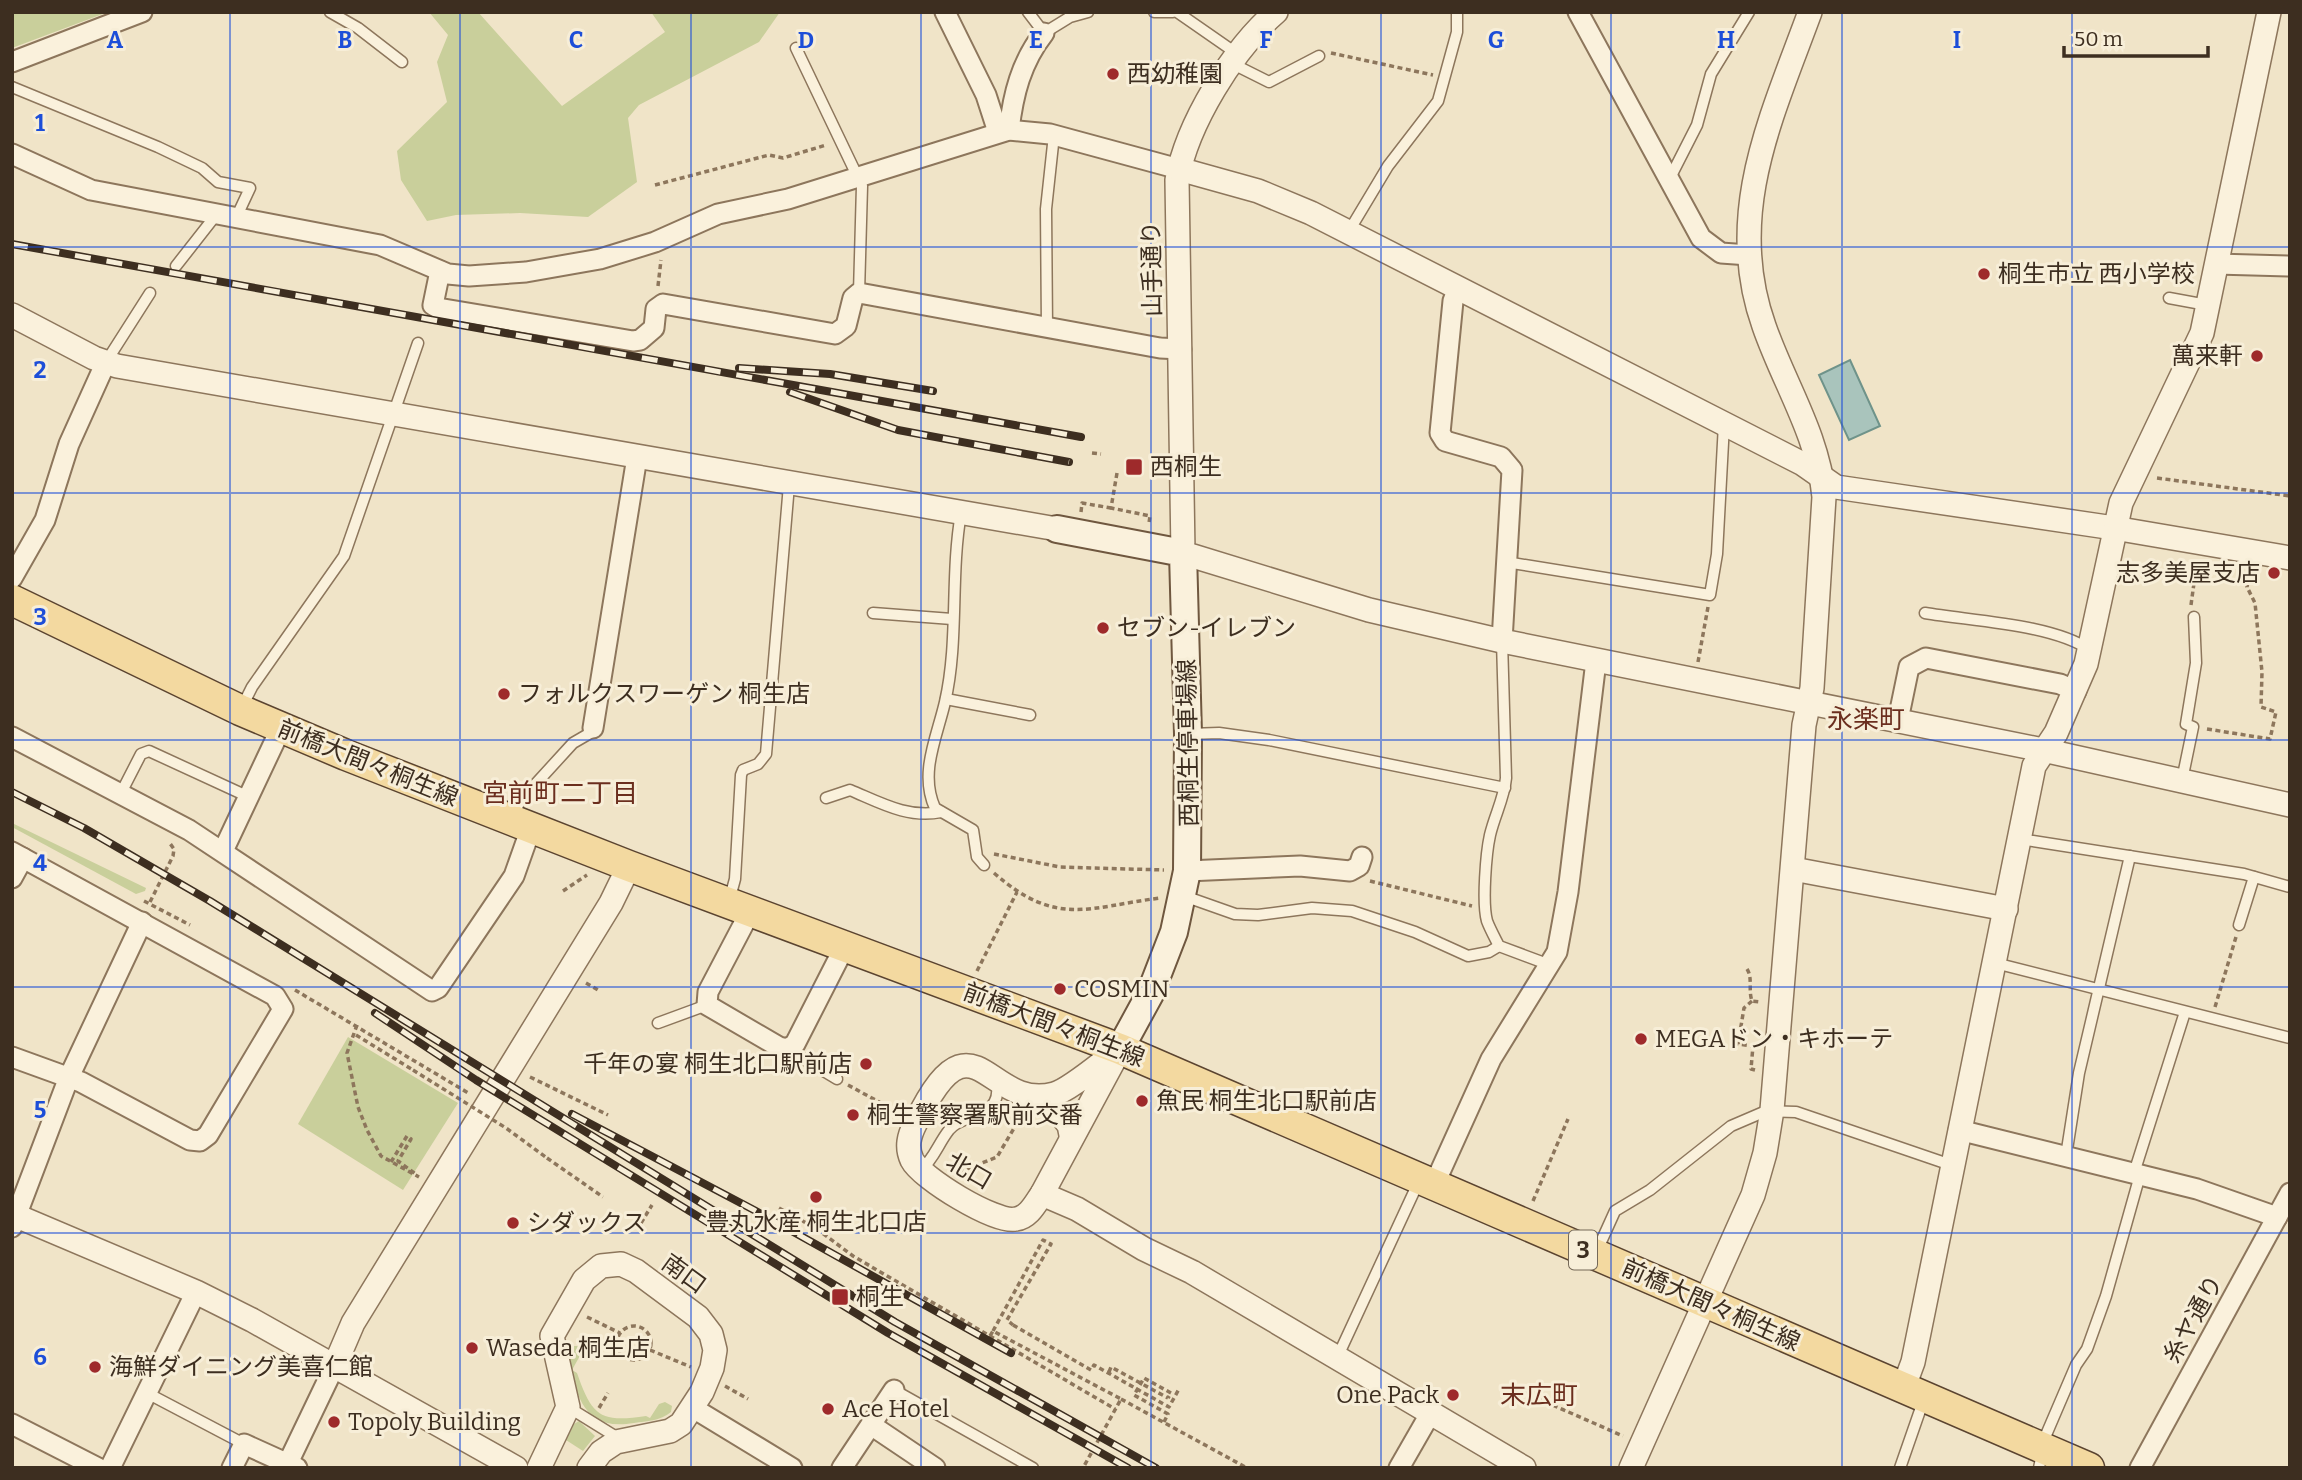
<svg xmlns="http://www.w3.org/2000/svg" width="2302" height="1480" viewBox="0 0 2302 1480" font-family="Bitter,'Noto Sans JP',serif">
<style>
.green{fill:#c9cf9b}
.water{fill:#a9c4bc;stroke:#6f938a;stroke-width:2}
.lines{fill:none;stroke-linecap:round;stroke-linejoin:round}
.service-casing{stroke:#8d765c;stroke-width:13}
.minor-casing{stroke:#8d765c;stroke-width:23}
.tertiary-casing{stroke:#8d765c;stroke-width:26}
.secondary-casing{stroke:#6f573f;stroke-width:30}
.primary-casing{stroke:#5b4430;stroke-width:33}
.path{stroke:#8d765c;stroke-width:3.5;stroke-dasharray:5 3.5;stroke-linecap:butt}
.service{stroke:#faf1dc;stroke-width:10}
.minor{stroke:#faf1dc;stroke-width:19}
.tertiary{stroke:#faf1dc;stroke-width:23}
.secondary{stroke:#faf1dc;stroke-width:26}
.primary{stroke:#f3d9a0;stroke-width:30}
.rail-casing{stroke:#3d2e20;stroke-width:8}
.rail{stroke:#f7eed8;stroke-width:5;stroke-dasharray:16;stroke-linecap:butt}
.path-bridge{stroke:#8d765c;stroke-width:3.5;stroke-dasharray:5 3.5;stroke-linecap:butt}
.grid{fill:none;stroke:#1d4ed8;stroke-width:2;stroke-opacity:0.55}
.poi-dot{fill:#9e2a2b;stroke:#f7eed8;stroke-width:2.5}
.labels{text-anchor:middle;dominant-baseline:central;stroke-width:6;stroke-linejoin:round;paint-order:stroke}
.shield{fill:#f7eed8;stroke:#756857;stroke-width:2}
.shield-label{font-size:23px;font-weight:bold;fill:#3d2e20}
.poi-label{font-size:24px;fill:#3d2e20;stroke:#f7eed8;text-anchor:start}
.street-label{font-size:24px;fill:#3d2e20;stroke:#f7eed8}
.neighbourhood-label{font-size:26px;fill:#6b2e1e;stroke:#f7eed8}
.grid-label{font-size:23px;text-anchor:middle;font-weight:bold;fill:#1d4ed8;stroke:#f7eed8;stroke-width:6;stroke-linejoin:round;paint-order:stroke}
</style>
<rect width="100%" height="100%" fill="#f0e4c8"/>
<g class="green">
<polygon points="12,12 108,12 12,48"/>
<polygon points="429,12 478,12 562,106 665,32 651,12 780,12 759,42 639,105 628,118 637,182 588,217 520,213 456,215 427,221 401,180 397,151 447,102 437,62 448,35"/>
<polygon points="12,823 146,888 145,891 136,894 12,827"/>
<polygon points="348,1037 458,1103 403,1190 298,1124"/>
<path d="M571,1346H578L582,1352L572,1370L577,1373C592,1416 600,1423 646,1416L650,1418L659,1404L665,1402L672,1406L671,1412C660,1421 647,1421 634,1423C582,1432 578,1395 565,1355Z"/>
<polygon points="579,1421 595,1436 583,1451 566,1440 574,1424"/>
</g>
<polygon class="water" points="1850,360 1880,426 1849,440 1819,375"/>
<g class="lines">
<defs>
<g id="service">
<polyline points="330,12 358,28 402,62"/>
<polyline points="1028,12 1044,33 1070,17 1088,12"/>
<polyline points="1154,12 1173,12"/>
<polyline points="1177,12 1236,53"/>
<polyline points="796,48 862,186 859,293"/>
<polyline points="1231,63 1269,82 1319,56"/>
<polyline points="12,87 158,147 202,168 218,182 250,188 236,218"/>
<polyline points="1670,178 1697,125 1711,74 1749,12"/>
<polyline points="1349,231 1388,166 1438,101 1457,32 1457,12"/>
<polyline points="176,266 216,215"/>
<polyline points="2169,298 2207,305"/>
<polyline points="1047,328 1046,209 1054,135"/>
<polyline points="106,362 150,293"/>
<path d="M961,513C950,576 959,641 945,702C937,737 919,773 935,808L973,830L977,857L984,865"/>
<polyline points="1506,562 1710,595 1717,554 1724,424"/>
<polyline points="873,613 952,619"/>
<path d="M1925,613C1972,621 2052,624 2090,650"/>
<path d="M1502,641L1506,778C1504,799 1495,814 1490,835C1486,853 1482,903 1487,921C1490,929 1495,938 1499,946L1550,965"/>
<polyline points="946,699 1030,715"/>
<polyline points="242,707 252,687 344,556 418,343"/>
<polyline points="1189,734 1219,733 1269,740 1505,788"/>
<polyline points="2182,780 2193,727 2186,724 2196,663 2194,617"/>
<polyline points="121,793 141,754 149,751 249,797"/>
<path d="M826,798L850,790C879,802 908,819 941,812"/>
<polyline points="513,816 520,801 573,743 592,732 593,728"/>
<polyline points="2020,839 2244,874 2290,887"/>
<polyline points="1184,896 1235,914 1258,915 1312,908 1352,911 1415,932 1468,956 1489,952 1499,946"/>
<polyline points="729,901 735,879 741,775 743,770 758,764 766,754 789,485"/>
<polyline points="2239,925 2254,877"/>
<polyline points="1995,963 2290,1038"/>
<polyline points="658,1023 707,1005"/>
<polyline points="787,1049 837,1079"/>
<polyline points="1036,1095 1063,1128 1066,1143"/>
<polyline points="2066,1156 2079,1073 2130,856"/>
<path d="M920,1171C934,1159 938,1144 949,1130C962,1112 1002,1121 997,1083"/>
<polyline points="2134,1173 2185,1012"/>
<polyline points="1596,1253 1615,1211 1650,1190 1731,1126 1766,1111 1796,1112 1951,1165"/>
<polyline points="1337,1358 1419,1181"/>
<polyline points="894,1390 1033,1468"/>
<polyline points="147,1393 244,1444"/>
<polyline points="568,1407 618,1438"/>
<polyline points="1900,1468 1924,1399"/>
<polyline points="2039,1468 2046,1435 2076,1365 2087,1349 2106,1296 2140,1175"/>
</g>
<g id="minor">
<polyline points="945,12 986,95 998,132"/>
<polyline points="1578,12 1701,238 1721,253 1749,255"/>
<polyline points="12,62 142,12"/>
<path d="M1009,130C1013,95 1021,62 1044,33"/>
<polyline points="12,154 91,190 380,245 448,274 469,276 526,272 600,259 655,242 718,214 788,199 1009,130 1050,134 1179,169"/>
<polyline points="2216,264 2290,266"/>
<polyline points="440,271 433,305 438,308 633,341 640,340 654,328 656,309 663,304 835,334 846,326 853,298 859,293 1160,348 1181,349"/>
<polyline points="1458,288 1453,301 1440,433 1445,441 1501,457 1512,470 1502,641"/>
<polyline points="12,578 45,520 69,444 106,362"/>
<polyline points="1898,720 1909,667 1926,658 2060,684 2076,691"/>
<polyline points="593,728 637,457"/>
<polyline points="12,737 189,830 432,991 438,988 514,876 531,828"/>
<polyline points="223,851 281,728"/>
<polyline points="12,852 275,996 283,1009 208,1135 200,1141 190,1140 81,1082 12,1057"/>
<polyline points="1187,871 1300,866 1350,871 1359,866 1362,857"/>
<polyline points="12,878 23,858"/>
<polyline points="751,910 708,992 707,1005 779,1047 787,1049 795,1044 845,946"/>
<polyline points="1959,1130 2197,1189 2277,1217"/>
<polyline points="1434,1185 1491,1059 1557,952 1568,892 1596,661"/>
<polyline points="12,1227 69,1077 142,922"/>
<polyline points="693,1408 792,1468"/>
<polyline points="12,1424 98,1468"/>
<polyline points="871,1425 935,1468"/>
<polyline points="288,1463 335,1365"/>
<polyline points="110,1468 196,1292"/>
<polyline points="232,1468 244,1444 297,1468"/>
<polyline points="842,1468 894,1390"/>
<polyline points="1399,1468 1430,1414"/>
<polyline points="2140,1468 2290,1193"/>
</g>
<g id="tertiary">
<path d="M1276,12C1233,49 1187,124 1177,180L1183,553L1369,610L1502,641L2043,750L2290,805"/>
<polyline points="1179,169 1258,191 1311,213 1803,464 1836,487 2114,528 2290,558"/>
<polyline points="12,315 94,358 117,366 1057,529"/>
<polyline points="1793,869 2006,909"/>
<path d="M1120,1049L1042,1194C1035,1204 1029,1217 1016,1219C996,1224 921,1178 912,1160C906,1147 909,1136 915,1124C974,1002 986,1112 1054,1094C1070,1090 1104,1060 1120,1049Z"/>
<polyline points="1042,1194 1077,1209 1144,1249 1192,1272 1524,1468"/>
<polyline points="12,1214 196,1292 252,1320 516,1468"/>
<polyline points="335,1365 353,1323 611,903 629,866"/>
<polyline points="1903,1389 1913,1362 2034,766 2056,733 2086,664 2121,503 2202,333 2269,12"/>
<polyline points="539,1468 568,1407 552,1336 584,1280 601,1266 621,1264 636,1271 698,1317 711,1334 715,1350 712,1368 702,1392 681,1424 670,1431 616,1442 601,1452 589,1468"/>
<path d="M1631,1468L1753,1195L1765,1153L1772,1110L1804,725L1812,688L1824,497C1818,434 1784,384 1764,326C1724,214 1772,116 1810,12"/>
</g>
<polyline id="secondary" points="1057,529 1183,553 1188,734 1187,871 1174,932 1150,994 1120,1049"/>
<polyline id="primary" points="12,600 240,710 346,755 629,866 1120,1049 2089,1468"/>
</defs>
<use href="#service" class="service-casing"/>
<use href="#minor" class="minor-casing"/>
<use href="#tertiary" class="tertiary-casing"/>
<use href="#secondary" class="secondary-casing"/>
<use href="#primary" class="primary-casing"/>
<g class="path">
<polyline points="1331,53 1433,75"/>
<polyline points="655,185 769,155 783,158 826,145"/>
<polyline points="658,286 661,260"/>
<polyline points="1092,453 1101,454"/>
<polyline points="1117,473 1111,508 1150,516 1149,523"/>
<polyline points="2157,478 2290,496"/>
<polyline points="1081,512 1082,503 1111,508"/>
<polyline points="2191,605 2197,561"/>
<polyline points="1698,662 1708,607"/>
<polyline points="2207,729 2270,739 2276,712 2261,707 2262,672 2255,603 2247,587 2250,572"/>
<polyline points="994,854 1060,867 1164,870"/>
<path d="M994,873C1057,928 1088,907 1160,898"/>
<polyline points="1370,881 1472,906"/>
<polyline points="563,891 587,875"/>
<polyline points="144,901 190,925"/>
<polyline points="150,902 173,856 174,849 169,842"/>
<path d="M1747,969C1753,978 1748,990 1752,1001L1761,1002"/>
<polyline points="977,971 1017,892"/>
<polyline points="586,983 598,990"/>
<polyline points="295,990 470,1094"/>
<polyline points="1752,1001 1744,1008 1738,1044 1753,1046 1751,1069 1755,1070"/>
<polyline points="2215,1007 2236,937"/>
<polyline points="357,1025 347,1053 358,1107 367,1130 381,1156 419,1177"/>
<polyline points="356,1035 413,1070"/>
<polyline points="530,1077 608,1115"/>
<polyline points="848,1085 890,1108"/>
<polyline points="547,1158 603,1197"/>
<polyline points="391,1162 407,1136 411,1139 398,1161 417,1175"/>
<polyline points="959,1172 997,1157 1023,1113"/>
<polyline points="1533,1201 1568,1119"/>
<polyline points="779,1208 817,1229 853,1256 1115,1409"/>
<polyline points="641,1223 652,1205"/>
<polyline points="587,1317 620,1333"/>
<circle cx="634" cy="1343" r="17"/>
<polyline points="993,1331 1043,1240 1051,1244 1007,1320 1013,1325"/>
<polyline points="990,1336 993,1331 1121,1399 1083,1468"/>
<polyline points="650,1350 691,1367"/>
<polyline points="725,1386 748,1399"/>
<polyline points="1514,1388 1623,1436"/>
<polyline points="1121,1399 1247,1468"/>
<polyline points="599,1408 608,1393"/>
<polyline points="1164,1422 1168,1414 1134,1395 1144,1378 1171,1393 1168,1398"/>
</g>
<use href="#service" class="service"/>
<use href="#minor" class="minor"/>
<use href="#tertiary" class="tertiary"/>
<use href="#secondary" class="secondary"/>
<use href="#primary" class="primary"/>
<defs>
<g id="rail">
<polyline points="12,244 1081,437"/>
<polyline points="739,368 830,374 933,391"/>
<polyline points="790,392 898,430 1069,462"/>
<polyline points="12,792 84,828 210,901 895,1322 1156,1468"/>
<polyline points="375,1013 476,1080 888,1333 1128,1468"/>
<polyline points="572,1114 754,1210 1011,1353"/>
</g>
</defs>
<use href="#rail" class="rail-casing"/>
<use href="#rail" class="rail"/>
<g class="path-bridge">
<polyline points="413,1070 506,1128 547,1158"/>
<polyline points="1013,1325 1091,1370 1094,1365 1169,1407 1179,1389"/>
<polyline points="1109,1372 1111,1367 1168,1398"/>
</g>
</g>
<path class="grid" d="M230,12V1468M460,12V1468M691,12V1468M921,12V1468M1151,12V1468M1381,12V1468M1611,12V1468M1842,12V1468M2072,12V1468M12,247H2290M12,493H2290M12,740H2290M12,987H2290M12,1233H2290"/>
<g class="poi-dot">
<circle cx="1113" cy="74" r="7"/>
<circle cx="1984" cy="274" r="7"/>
<circle cx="2257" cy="356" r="7"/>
<rect x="1125" y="458" width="18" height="18" rx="3.5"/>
<circle cx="2274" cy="573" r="7"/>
<circle cx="1103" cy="628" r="7"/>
<circle cx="504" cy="694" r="7"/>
<circle cx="1060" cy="989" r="7"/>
<circle cx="1641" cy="1039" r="7"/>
<circle cx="866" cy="1064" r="7"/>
<circle cx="1142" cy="1101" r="7"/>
<circle cx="853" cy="1115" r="7"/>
<circle cx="816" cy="1197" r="7"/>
<circle cx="513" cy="1223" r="7"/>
<rect x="831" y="1288" width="18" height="18" rx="3.5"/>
<circle cx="472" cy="1348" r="7"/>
<circle cx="95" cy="1367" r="7"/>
<circle cx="1453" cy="1395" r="7"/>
<circle cx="828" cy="1409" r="7"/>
<circle cx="334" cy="1422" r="7"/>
</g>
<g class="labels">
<rect class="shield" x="1569" y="1230.5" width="28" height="39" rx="5"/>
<g class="shield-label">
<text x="1583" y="1250">3</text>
</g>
<g class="poi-label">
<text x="1127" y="74">西幼稚園</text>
<text x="1998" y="274">桐生市立 西小学校</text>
<text x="2243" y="356" text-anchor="end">萬来軒</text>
<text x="1150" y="467">西桐生</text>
<text x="2260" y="573" text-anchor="end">志多美屋支店</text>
<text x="1117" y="628">セブン-イレブン</text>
<text x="518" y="694">フォルクスワーゲン 桐生店</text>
<text x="1074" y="989">COSMIN</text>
<text x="1655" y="1039">MEGAドン・キホーテ</text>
<text x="852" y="1064" text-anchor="end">千年の宴 桐生北口駅前店</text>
<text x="1156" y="1101">魚民 桐生北口駅前店</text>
<text x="867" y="1115">桐生警察署駅前交番</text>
<text x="816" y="1222" text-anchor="middle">豊丸水産 桐生北口店</text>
<text x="527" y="1223">シダックス</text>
<text x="856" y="1297">桐生</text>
<text x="486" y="1348">Waseda 桐生店</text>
<text x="109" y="1367">海鮮ダイニング美喜仁館</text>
<text x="1439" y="1395" text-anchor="end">One Pack</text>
<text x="842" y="1409">Ace Hotel</text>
<text x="348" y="1422">Topoly Building</text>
</g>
<g class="street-label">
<text transform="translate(1152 269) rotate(-91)">山手通り</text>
<text transform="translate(1188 743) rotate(-91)">西桐生停車場線</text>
<text transform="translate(368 763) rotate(22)">前橋大間々桐生線</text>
<text transform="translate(1054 1025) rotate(21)">前橋大間々桐生線</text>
<text transform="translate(969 1171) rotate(30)">北口</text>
<text transform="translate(684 1274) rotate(36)">南口</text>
<text transform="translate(1711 1305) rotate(24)">前橋大間々桐生線</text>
<text transform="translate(2193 1319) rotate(-61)">糸ヤ通り</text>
</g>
<g class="neighbourhood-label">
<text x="1866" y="719">永楽町</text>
<text x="560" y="793">宮前町二丁目</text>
<text x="1539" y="1395">末広町</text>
</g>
</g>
<g class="grid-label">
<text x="115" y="48">A</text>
<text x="345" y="48">B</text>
<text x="576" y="48">C</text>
<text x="806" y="48">D</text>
<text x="1036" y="48">E</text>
<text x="1266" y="48">F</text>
<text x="1496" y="48">G</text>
<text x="1726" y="48">H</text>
<text x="1957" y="48">I</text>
<text x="40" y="131">1</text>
<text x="40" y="378">2</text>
<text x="40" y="625">3</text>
<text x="40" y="871">4</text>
<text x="40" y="1118">5</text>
<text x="40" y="1365">6</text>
</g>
<rect width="2302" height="1480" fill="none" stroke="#3d2e20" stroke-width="28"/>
<path d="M2064 46v10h144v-10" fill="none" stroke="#3d2e20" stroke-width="3.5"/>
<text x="2074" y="46" font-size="21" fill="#3d2e20" stroke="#f7eed8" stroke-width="5" paint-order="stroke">50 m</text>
</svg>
